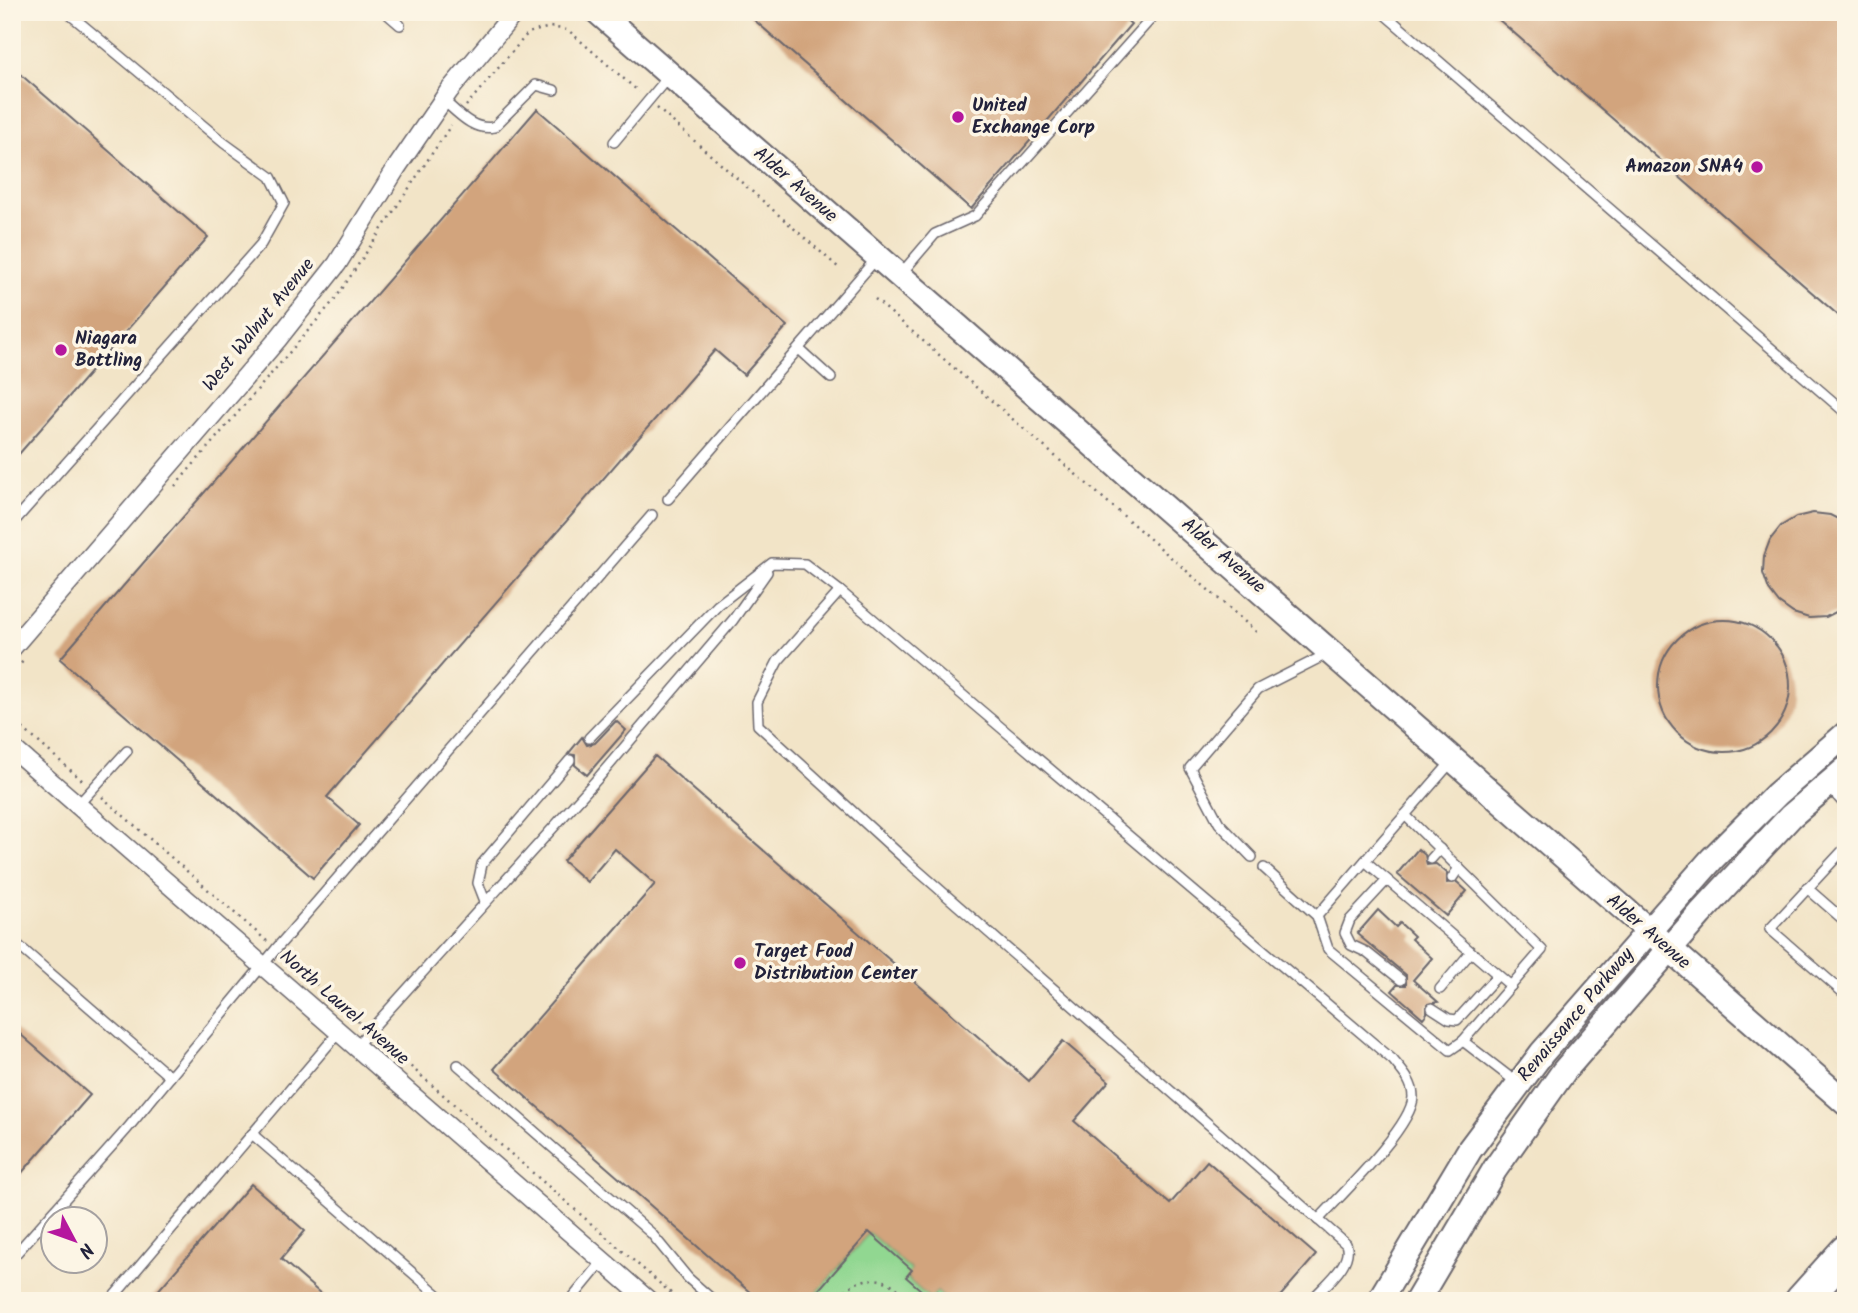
<svg xmlns="http://www.w3.org/2000/svg" width="1858" height="1313" viewBox="0 0 1858 1313" font-family="Kalam,sans-serif">
<style>
.green{fill:#91d791;stroke:#5a7c66;stroke-width:2}
.building{fill:#d2a47d}
.lines{fill:none;stroke-linecap:round;stroke-linejoin:round}
.lane-casing{stroke:#6b666c;stroke-width:12}
.street-casing{stroke:#6b666c;stroke-width:21}
.secondary-casing{stroke:#6b666c;stroke-width:28}
.highway-casing{stroke:#6b666c;stroke-width:37}
.path{stroke:#6b666c;stroke-width:2.5;stroke-dasharray:2 5;stroke-linecap:butt}
.lane{stroke:#fff;stroke-width:9}
.street{stroke:#fff;stroke-width:18}
.secondary{stroke:#fff;stroke-width:24}
.highway{stroke:#fff;stroke-width:33}
.poi-dot{fill:#b5179e;stroke:#fcf5e5;stroke-width:2.5}
.labels{text-anchor:middle;dominant-baseline:central;stroke-width:7;stroke-linejoin:round;paint-order:stroke}
.poi-label{font-size:19px;font-weight:bold;fill:#22223b;stroke:#fcf5e5;text-anchor:start}
.street-label{font-size:19px;fill:#22223b;stroke:#fcf5e5}
</style>
<rect width="100%" height="100%" fill="#fcf5e5"/>
<filter id="ink" filterUnits="userSpaceOnUse"><feTurbulence type="fractalNoise" baseFrequency=".0143" numOctaves="2"/><feDisplacementMap in="SourceGraphic" scale="14" xChannelSelector="R" yChannelSelector="G"/><feConvolveMatrix kernelMatrix="1 2 1 2 8 2 1 2 1" color-interpolation-filters="sRGB"/></filter>
<filter id="wash" filterUnits="userSpaceOnUse"><feTurbulence type="fractalNoise" baseFrequency=".00686" numOctaves="4" result="noise"/><feDisplacementMap in="SourceGraphic" scale="28" xChannelSelector="R" yChannelSelector="G"/><feGaussianBlur stdDeviation="1.57" result="paint"/><feColorMatrix in="noise" values="0 0 0 0 0 0 0 0 0 0 0 0 0 0 0 0 0 1.4 0 .05"/><feComposite in="paint" operator="in"/></filter>
<g filter="url(#wash)">
<rect width="100%" height="100%" fill="#f2e4c7"/>
<polygon class="green" points="869,1232 912,1270 907,1278 930,1298 937,1291 948,1301 817,1301 813,1296"/>
<g id="blocks">
<g class="building">
<polygon points="745,12 1117,12 1131,24 971,209"/>
<polygon points="1490,12 1846,12 1846,322"/>
<polygon points="12,67 208,237 12,462"/>
<polygon points="537,109 787,326 744,375 715,350 327,797 359,825 313,878 60,659"/>
<polygon points="1813,513 1830,515 1846,523 1846,607 1826,617 1809,618 1793,613 1779,603 1769,590 1763,573 1764,556 1770,540 1781,526 1796,517"/>
<circle cx="1724" cy="686" r="66"/>
<polygon points="616,721 626,730 587,775 575,765 575,755 568,754 582,737 587,745 595,743"/>
<polygon points="655,756 1029,1081 1063,1041 1109,1081 1074,1121 1170,1204 1207,1161 1316,1255 1276,1301 948,1301 937,1291 930,1298 906,1277 912,1270 869,1232 809,1301 760,1301 494,1069 655,884 615,849 587,882 563,861"/>
<polygon points="1418,849 1425,855 1427,865 1436,864 1447,873 1447,883 1457,882 1467,891 1446,916 1397,874"/>
<polygon points="1378,910 1396,927 1400,923 1414,936 1411,939 1432,958 1413,980 1438,1002 1427,1004 1427,1013 1423,1018 1392,991 1397,985 1406,985 1406,975 1357,934"/>
<polygon points="12,1027 90,1095 12,1184"/>
<polygon points="251,1184 305,1231 281,1259 329,1301 149,1301"/>
</g>
</g>
</g>
<g filter="url(#ink)">
<use href="#blocks" fill-opacity="0" stroke="#6b666c" stroke-width="2"/>
<g class="lines">
<defs>
<g id="lane">
<polyline points="385,12 400,25"/>
<polyline points="1382,12 1846,413"/>
<path d="M443,100C458,113 473,131 494,127L536,85L554,90"/>
<polyline points="614,142 669,76"/>
<polyline points="900,275 935,234 975,216 1157,12"/>
<polyline points="799,349 831,378"/>
<polyline points="668,499 876,259"/>
<polyline points="12,524 261,244 284,203 271,177 224,143 67,12"/>
<path d="M840,591L1393,1060C1402,1071 1413,1082 1413,1097C1412,1127 1340,1196 1318,1220"/>
<path d="M589,738L718,605L772,563L805,564L840,591L778,661L757,702L758,725L908,862L1346,1244C1354,1264 1323,1286 1311,1301"/>
<polyline points="1829,787 1846,806"/>
<polyline points="78,805 127,751"/>
<polyline points="1405,815 1542,950 1463,1041 1516,1082"/>
<polyline points="1846,847 1770,929 1846,995"/>
<polyline points="1252,857 1219,823 1190,768 1258,689 1329,653"/>
<polyline points="1431,859 1440,849"/>
<polyline points="1365,861 1511,986"/>
<polyline points="1264,868 1317,916 1328,949 1450,1050 1463,1041"/>
<polyline points="1452,878 1459,868"/>
<polyline points="1387,880 1350,920 1345,933 1351,945 1366,952 1401,980"/>
<polyline points="1807,888 1846,922"/>
<polyline points="485,901 478,883 482,864 570,760"/>
<polyline points="1317,916 1453,760"/>
<polyline points="12,940 170,1077"/>
<polyline points="1440,989 1471,952"/>
<polyline points="1432,1008 1449,1019 1457,1020 1498,975"/>
<polyline points="356,1046 599,777 733,620 767,572"/>
<polyline points="458,1065 651,1233 688,1278 714,1301"/>
<polyline points="252,1134 445,1301"/>
<polyline points="12,1258 127,1129 276,949 652,515"/>
<polyline points="110,1301 339,1032"/>
<polyline points="570,1301 603,1261"/>
</g>
<g id="street">
<polyline points="12,648 277,340 337,264 397,167 449,91 515,12"/>
<polyline points="12,748 649,1301"/>
</g>
<g id="secondary">
<polyline points="598,12 1846,1103"/>
<polyline points="1379,1301 1470,1149 1542,1053 1712,859 1777,794 1846,734"/>
<polyline points="1417,1301 1495,1169 1564,1071 1700,914 1791,816 1846,769"/>
</g>
<polyline id="highway" points="1802,1301 1846,1252"/>
</defs>
<use href="#lane" class="lane-casing"/>
<use href="#street" class="street-casing"/>
<use href="#secondary" class="secondary-casing"/>
<use href="#highway" class="highway-casing"/>
<g class="path">
<polyline points="466,106 528,33 550,27 568,30 639,92"/>
<polyline points="657,108 839,268"/>
<polyline points="875,299 1260,635"/>
<polyline points="175,486 336,298 451,125"/>
<polyline points="12,674 24,660"/>
<polyline points="12,719 83,781"/>
<polyline points="102,797 268,942"/>
<polyline points="284,956 360,1023"/>
<polyline points="379,1039 680,1301"/>
<path d="M836,1301C854,1274 890,1270 907,1301"/>
</g>
<use href="#lane" class="lane"/>
<use href="#street" class="street"/>
<use href="#secondary" class="secondary"/>
<use href="#highway" class="highway"/>
</g>
</g>
<g class="poi-dot">
<circle cx="958" cy="117" r="7"/>
<circle cx="1757" cy="167" r="7"/>
<circle cx="61" cy="350" r="7"/>
<circle cx="740" cy="963" r="7"/>
</g>
<g class="labels">
<g class="poi-label">
<text x="972" y="106">United<tspan x="972" dy="22">Exchange Corp</tspan></text>
<text x="1743" y="167" text-anchor="end">Amazon SNA4</text>
<text x="75" y="339">Niagara<tspan x="75" dy="22">Bottling</tspan></text>
<text x="754" y="952">Target Food<tspan x="754" dy="22">Distribution Center</tspan></text>
</g>
<g class="street-label">
<text transform="translate(795 185) rotate(41)">Alder Avenue</text>
<text transform="translate(259 325) rotate(-51)">West Walnut Avenue</text>
<text transform="translate(1223 556) rotate(41)">Alder Avenue</text>
<text transform="translate(1648 932) rotate(41)">Alder Avenue</text>
<text transform="translate(344 1008) rotate(41)">North Laurel Avenue</text>
<text transform="translate(1576 1015) rotate(-50)">Renaissance Parkway</text>
</g>
</g>
<rect width="1858" height="1313" fill="none" stroke="#fcf5e5" stroke-width="42"/>
<g transform="translate(74 1240) rotate(131)"><circle r="33" fill="#fcf5e5" stroke="#a5a1a1" stroke-width="2"/>
<path d="M0-5L12 26L0 18L-12 26Z" fill="#b5179e"/>
<text y="-10" font-size="19" font-weight="bold" text-anchor="middle" fill="#22223b">N</text>
</g>
</svg>
